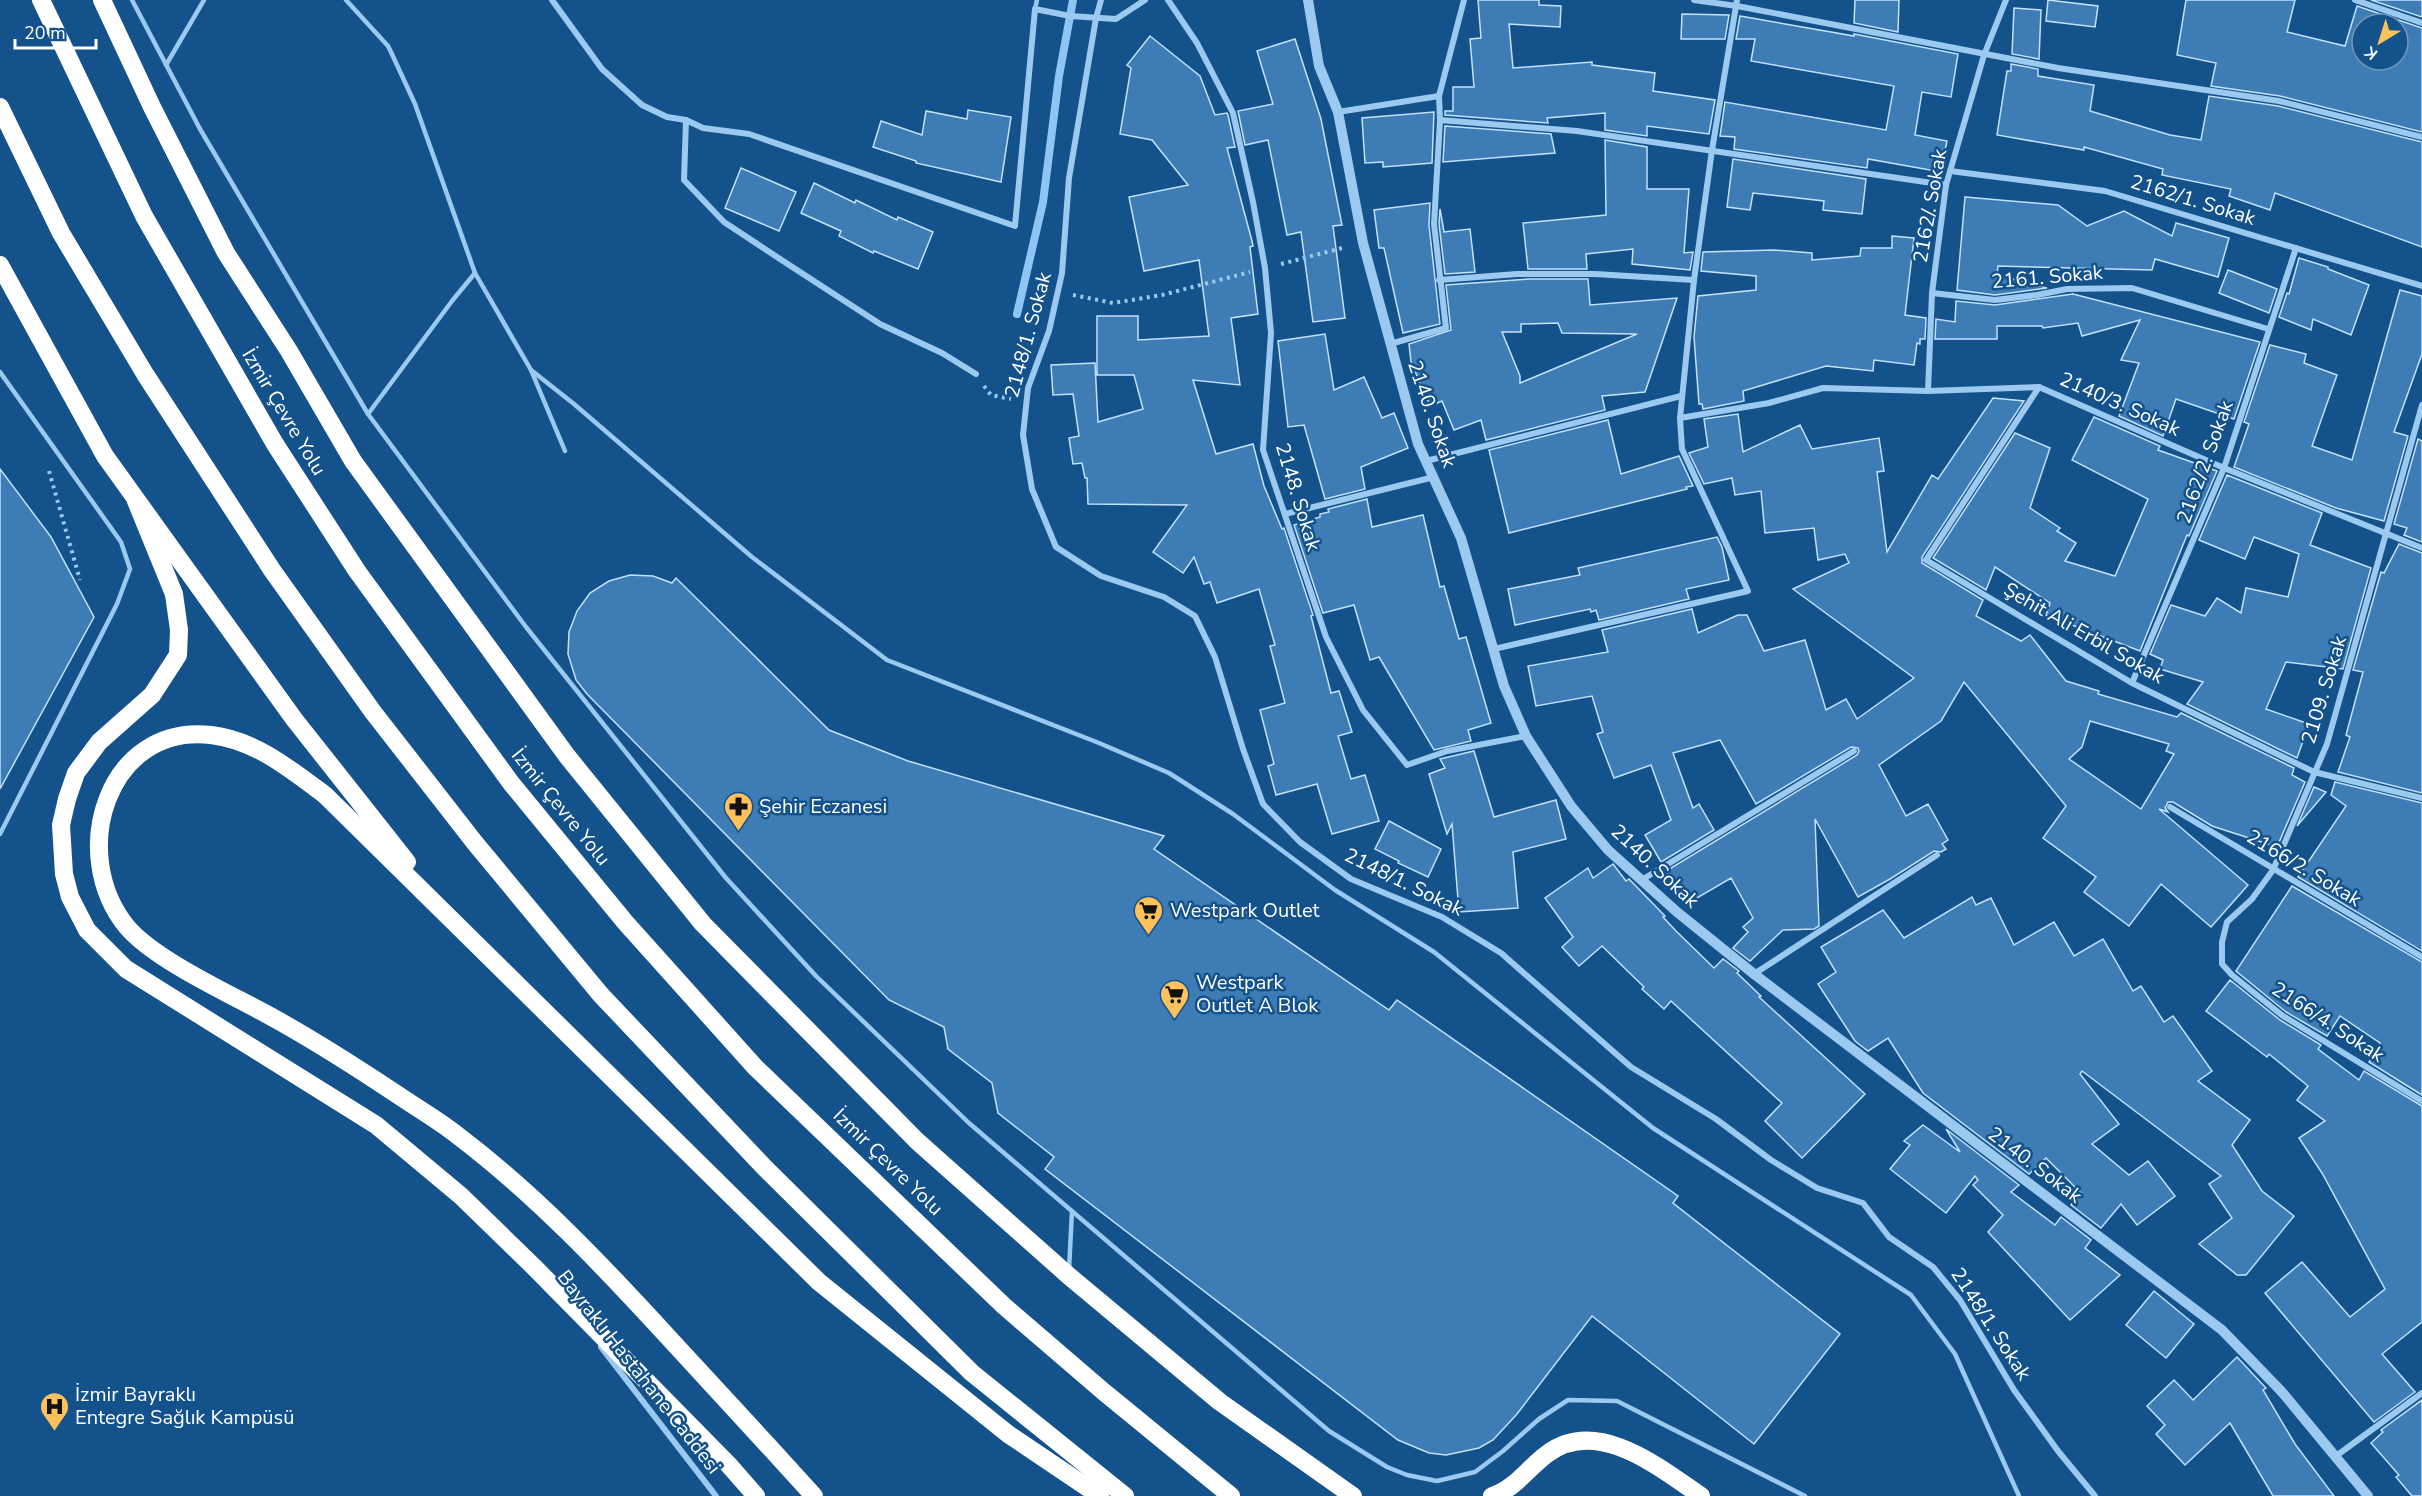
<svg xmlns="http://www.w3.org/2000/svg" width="2422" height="1496" viewBox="0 0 2422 1496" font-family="'Nunito Sans',sans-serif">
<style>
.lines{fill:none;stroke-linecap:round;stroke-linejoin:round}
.stream{stroke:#8ec5f3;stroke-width:8}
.building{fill:#3d7cb4;stroke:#c2e1fb;stroke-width:1.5;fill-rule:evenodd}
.path{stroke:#9cc9f0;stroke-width:4;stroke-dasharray:3 4.5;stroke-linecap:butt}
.service{stroke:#9cc9f0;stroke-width:4.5}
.minor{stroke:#9cc9f0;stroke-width:6}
.tertiary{stroke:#9cc9f0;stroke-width:10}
.motorway{stroke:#fff;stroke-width:18}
.labels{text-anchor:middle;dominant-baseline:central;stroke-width:5;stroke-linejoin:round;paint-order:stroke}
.street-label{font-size:20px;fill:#fff;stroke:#14528b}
.poi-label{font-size:20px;fill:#fff;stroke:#14528b;text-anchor:start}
</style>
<rect width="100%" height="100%" fill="#14528b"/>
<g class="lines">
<polyline class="stream" points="1017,314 1043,202 1059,76 1073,0"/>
</g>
<g class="building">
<polygon points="1478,0 1539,0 1539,5 1561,6 1560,27 1509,24 1513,68 1592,62 1592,65 1655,73 1653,91 1715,100 1709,134 1647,126 1647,136 1605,130 1605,113 1547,118 1548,123 1445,115 1445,111 1453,111 1453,87 1474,87 1470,39 1481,38"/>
<polygon points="1855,0 1899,0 1898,32 1854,23"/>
<polygon points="2048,0 2098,6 2095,27 2046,21"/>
<path d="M2186,0H2295L2287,32L2345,46L2357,6L2422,28V132L2280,96L2211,86L2216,63L2177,55ZM2362,24H2398V60H2362Z"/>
<polygon points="2371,0 2422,0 2422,17"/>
<polygon points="2014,8 2041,10 2039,59 2012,54"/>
<polygon points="1682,14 1729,15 1725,39 1681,39"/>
<polygon points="1740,16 1854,36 1854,34 1958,54 1951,97 1922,92 1915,135 1947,141 1941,172 1868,159 1867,168 1734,149 1735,137 1720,136 1725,102 1886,130 1894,86 1751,61 1755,39 1736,39"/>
<polygon points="1150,36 1200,76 1215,115 1227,113 1228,115 1235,147 1227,148 1252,241 1253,246 1250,247 1258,314 1231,318 1240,385 1193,380 1216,454 1253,444 1264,486 1282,529 1284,528 1313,615 1311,616 1331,693 1339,691 1352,732 1338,736 1351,779 1365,775 1379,821 1332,834 1317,784 1276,795 1268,766 1274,764 1260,710 1285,703 1270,646 1275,645 1259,589 1217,603 1210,582 1204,584 1194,557 1183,573 1153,552 1187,505 1088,504 1087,478 1085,478 1082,463 1073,464 1069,438 1079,436 1073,394 1053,395 1051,365 1095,363 1098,422 1143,409 1134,375 1097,375 1097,316 1138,316 1138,340 1209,336 1199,260 1144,271 1129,197 1188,185 1152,140 1120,134 1131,68 1127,65"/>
<polygon points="1295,39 1321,119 1342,225 1333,226 1345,318 1313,322 1301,232 1287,235 1268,140 1245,145 1238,111 1273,104 1257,51"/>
<polygon points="2011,64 2038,69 2038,76 2094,85 2090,111 2170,135 2201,140 2209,96 2278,106 2422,142 2422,247 2275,193 2270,210 2229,196 2231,189 2162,175 2163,169 2084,147 2084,150 1997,135 2007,71 2011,71"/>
<polygon points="968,110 1011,117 1001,182 916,163 916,161 873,147 881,121 922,135 926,111 967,119"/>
<polygon points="1434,112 1432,163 1383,167 1383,162 1365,163 1362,118"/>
<polygon points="1445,126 1551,134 1555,153 1443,162"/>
<polygon points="1605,140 1647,147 1647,189 1689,189 1684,253 1693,252 1690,270 1632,264 1633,249 1586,254 1587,269 1528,269 1523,223 1606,215"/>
<polygon points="1733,159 1866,179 1862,214 1823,210 1824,201 1753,193 1750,210 1727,207"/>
<polygon points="741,168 796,192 779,231 725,208"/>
<polygon points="814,183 855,203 856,200 897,220 898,217 933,232 918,269 874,251 873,253 839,236 841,231 801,213"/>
<polygon points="1965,197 2058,205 2087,226 2124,211 2172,236 2176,223 2229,238 2218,277 2155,259 2152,270 1998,266 1997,275 2047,288 1995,295 1957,290"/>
<polygon points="1430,203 1429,225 1440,324 1403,333 1384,248 1379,248 1374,210"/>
<polygon points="1440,209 1444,232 1470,229 1475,272 1445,274 1439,224"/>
<polygon points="1892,236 1914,238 1905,315 1926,318 1925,339 1920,339 1920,344 1917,343 1914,365 1874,360 1873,371 1826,366 1743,391 1744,401 1703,409 1702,404 1699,404 1694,337 1698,296 1756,290 1756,276 1701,271 1703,252 1774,250 1812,253 1812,260 1860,256 1861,248 1892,248"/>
<polygon points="2299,258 2328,267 2328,269 2369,285 2351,335 2313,319 2311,330 2279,317 2287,293 2289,294"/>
<polygon points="2228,270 2277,289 2269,313 2219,293"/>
<path d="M1529,279H1588L1590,305L1677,298L1645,392L1602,396L1605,410L1486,440L1481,420L1454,430L1442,401L1430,406L1411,362L1409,344L1451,330L1446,285ZM1558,323L1562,333L1637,334L1520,383V376L1502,332H1521V324Z"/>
<polygon points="2400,290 2422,296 2422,354 2394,432 2408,436 2384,521 2336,508 2234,467 2249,424 2244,422 2270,345 2306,354 2304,363 2337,375 2312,446 2352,460"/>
<polygon points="2073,294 2260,342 2234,419 2176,399 2163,436 2119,416 2139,363 2121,360 2140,320 2082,336 2078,323 2043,328 2042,326 1997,326 1997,339 1935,339 1936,319 1955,322 1956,301 1995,305"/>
<polygon points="1325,334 1334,390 1364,377 1382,418 1394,413 1408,448 1361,467 1365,489 1325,499 1304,425 1288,427 1278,341"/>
<path d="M1993,398L2024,401L1922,557V563L1983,600L1976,616L2021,641L2030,635L2066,681L2099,691L2098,694L2177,717L2181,713L2294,768L2292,775L2305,782L2277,847L2212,826L2173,802H2168L2165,808L2168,812L2159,809L2248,885L2211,927L2161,884L2129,926L2084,892L2096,877L2043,838L2066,806L1964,682L1941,721L1879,765L1906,816L1928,804L1948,840L1942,844L1946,849L1941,852L1934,851L1890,879L1858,897L1815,819L1819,926L1814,929L1783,930L1750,961L1733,948L1748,932L1743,927L1753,918L1731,878L1685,905L1666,871L1857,755L1859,751L1858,748L1851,747L1756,804L1720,740L1673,753L1693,808L1699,804L1714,830L1661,862L1645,835L1671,820L1651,765L1614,778L1597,734L1603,732L1592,696L1536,706L1528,666L1608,652L1602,630L1692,609L1698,633L1738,615H1747L1764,651L1805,640L1826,710L1846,699L1857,719L1914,678L1793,589L1849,563L1845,554L1818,560L1814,528L1765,533L1761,491L1735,495L1732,478L1704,484L1689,453L1708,447L1704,419L1738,414L1743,452L1800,425L1812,449L1879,438L1884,471L1877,472L1887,552L1932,475L1938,479ZM2090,721L2169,744L2166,751L2174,754L2141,809L2069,759L2082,747Z"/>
<polygon points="2094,417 2160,446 2158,450 2217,471 2189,536 2187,535 2140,651 2046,615 2050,603 1995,567 1986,590 1933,558 2015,433 2050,448 2030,508 2060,528 2057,531 2076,543 2065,561 2115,576 2148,499 2072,460"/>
<polygon points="1608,420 1621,474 1679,456 1693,486 1686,487 1687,489 1509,533 1489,450"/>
<polygon points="2418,439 2422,441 2422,542 2404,535 2407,528 2394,524"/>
<polygon points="0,469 51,537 94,617 0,789"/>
<polygon points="2227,475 2322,513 2310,545 2371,568 2343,669 2286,662 2266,709 2309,724 2297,758 2187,704 2203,682 2160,669 2163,660 2150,654 2171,605 2205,616 2217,598 2241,613 2246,588 2288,597 2299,554 2254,537 2245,559 2199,540"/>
<polygon points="1367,499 1372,527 1423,515 1440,587 1444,586 1459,639 1466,637 1491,723 1468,730 1471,741 1434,750 1379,657 1370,660 1354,605 1323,613 1294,525 1320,517 1320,514 1329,512 1328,509"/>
<polygon points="1717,537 1722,547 1729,580 1686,589 1689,599 1599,620 1596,610 1591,612 1590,609 1515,625 1508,589 1580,575 1578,568"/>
<polygon points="2399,544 2422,553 2422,793 2338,772 2350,737 2346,735 2363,672 2353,670 2381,572 2384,573"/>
<polygon points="630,575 653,576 672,583 676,578 829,730 908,761 1164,836 1154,849 1389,1010 1397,1000 1678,1196 1673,1203 1840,1334 1754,1444 1592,1316 1517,1414 1493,1440 1479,1448 1446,1455 1429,1453 1398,1440 1045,1169 1054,1157 998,1113 992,1083 948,1049 944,1027 889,1000 587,694 576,680 568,654 569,632 577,611 590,593 609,581"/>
<polygon points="1474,751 1494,817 1556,800 1566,839 1513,852 1518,908 1459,912 1452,824 1447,834 1429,774 1445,768 1440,759"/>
<polygon points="2335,782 2422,803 2422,951 2298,877 2346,806 2331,795"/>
<polygon points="2314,787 2326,792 2297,826"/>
<polygon points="1389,821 1441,849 1428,877 1398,863 1399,861 1375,849"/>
<polygon points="1613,864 1626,881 1629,879 1665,916 1663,917 1676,931 1714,968 1723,959 1739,971 1737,973 1761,996 1759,997 1865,1094 1802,1158 1765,1121 1782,1103 1671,1001 1664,1009 1642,989 1644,987 1602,946 1579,966 1562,947 1573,937 1545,898 1588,868 1593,878"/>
<polygon points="2292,886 2422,962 2422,1095 2369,1062 2380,1043 2340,1016 2327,1036 2286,1012 2236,971"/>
<polygon points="1972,897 1976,905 1991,898 2014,945 2054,922 2074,956 2103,939 2133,991 2141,986 2164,1022 2173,1016 2212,1071 2198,1081 2250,1120 2232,1145 2262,1191 2294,1216 2246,1275 2237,1275 2199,1244 2232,1218 2209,1184 2221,1176 2082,1071 2080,1074 2119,1124 2092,1144 2129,1175 2148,1161 2175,1196 2137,1225 2121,1204 2101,1228 2071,1205 2081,1193 2046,1158 2029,1174 1923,1093 1888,1038 1868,1051 1855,1041 1818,984 1836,972 1821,947 1883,910 1904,938"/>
<polygon points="2230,980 2280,1020 2321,1045 2318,1049 2359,1080 2364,1071 2422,1106 2422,1322 2382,1354 2415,1392 2374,1422 2265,1293 2302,1262 2350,1317 2385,1289 2322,1173 2299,1138 2325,1121 2297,1100 2308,1086 2269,1054 2267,1057 2206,1011"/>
<polygon points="1923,1125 1960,1152 1946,1129 2019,1185 2011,1192 2055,1225 2061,1217 2091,1240 2085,1248 2120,1275 2070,1320 1988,1232 2003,1215 1973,1185 1978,1180 1975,1176 1946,1213 1890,1169 1910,1145 1904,1141"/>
<polygon points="2154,1291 2194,1324 2166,1358 2126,1325"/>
<polygon points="2237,1357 2266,1388 2263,1390 2295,1444 2334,1496 2273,1496 2230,1423 2185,1465 2156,1434 2165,1425 2147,1406 2174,1380 2193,1400"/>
<polygon points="2422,1400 2422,1496 2412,1496 2396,1477 2399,1475 2371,1443 2383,1432 2381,1430"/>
</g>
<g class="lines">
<g class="path">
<polyline points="1281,264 1346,247"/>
<polyline points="1073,295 1113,303 1162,295 1250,272"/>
<polyline points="984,386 991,395 1011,399"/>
<polyline points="49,471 80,580"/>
</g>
<g class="service">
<polyline points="132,0 200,129 368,414 526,627 726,878 816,976 969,1123 1329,1431 1387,1467 1407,1475 1437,1481 1475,1472 1503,1451 1539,1419 1568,1400 1617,1401 1805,1496"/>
<polyline points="346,0 388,46 391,52 415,104 475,273 531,370 574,404 752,557 887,660 1099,743 1169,773 1233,814 1335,890 1434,952 1653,1128 1911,1295 1955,1354 2019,1496"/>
<polyline points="1035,9 1037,0"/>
<polyline points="166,65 204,0"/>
<polyline points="531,370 565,451"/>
<polyline points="0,372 121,542 130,569 117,604 0,834"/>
<polyline points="368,414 452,301 475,273"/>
<polyline points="1069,1270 1072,1211"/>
</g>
<g class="minor">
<polyline points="552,0 602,69 642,105 667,117 686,120 703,128 749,134 1015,226 1035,9 1070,16 1116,19 1145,0"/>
<polyline points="1101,0 1096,18 1069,178 1062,273 1049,331 1028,388 1023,435 1032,489 1056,547 1101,576 1164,597 1195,616 1215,657 1243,749 1263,804 1300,842 1351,879 1442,917 1501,953 1631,1067 1716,1119 1771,1160 1817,1188 1863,1203 1889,1237 1933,1267 1960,1300 2014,1390 2058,1451 2095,1496"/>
<polyline points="1168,0 1197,43 1233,113 1253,202 1265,268 1271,333 1263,450 1326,637 1363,710 1407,765 1447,751 1526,736"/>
<polyline points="1694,0 1737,6 2058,68 2279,101 2422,137"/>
<polyline points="2355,0 2422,23"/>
<polyline points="1338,112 1439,96"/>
<polyline points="686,120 684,180 724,222 780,259 880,324 942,353 976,374"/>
<polyline points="1440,120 1577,131 1946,185"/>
<polyline points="1950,171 2105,191 2422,286"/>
<polyline points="1439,280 1517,274 1595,274 1694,280"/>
<polyline points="1932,293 1995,300 2037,295 2067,289 2132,288 2268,329"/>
<polyline points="1390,344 1446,328 1434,224 1440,120 1439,96 1464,0"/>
<polyline points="2039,387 1926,560 2132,683 2314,772 2422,798"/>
<polyline points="1928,391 1932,293 1946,185 1984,55 2006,0"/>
<polyline points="2422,405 2327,744 2273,870 2252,899 2227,922 2222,942 2222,964 2232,975 2283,1016 2422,1101"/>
<polyline points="1680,418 1769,403 1823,388 1928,391 2039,387 2224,468 2422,548"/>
<polyline points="1426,461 1681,396"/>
<polyline points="1285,514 1434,477"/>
<polyline points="1494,649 1748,591 1682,449 1680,418 1694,280 1712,150 1737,0"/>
<polyline points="2132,683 2224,468 2296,248"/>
<polyline points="2170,807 2422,957"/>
<polyline points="1640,881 1854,751"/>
<polyline points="1754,974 1937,855"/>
<polyline points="601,1347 716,1496"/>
<polyline points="2336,1456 2422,1393"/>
</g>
<polyline class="tertiary" points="1308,0 1319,66 1338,112 1363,243 1418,444 1461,538 1504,686 1526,736 1571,806 1608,850 1677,912 1754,974 2222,1330 2282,1392 2368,1496"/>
<g class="motorway">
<polyline points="41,0 144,216 275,444 357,571 511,783 625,922 755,1067 1004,1306 1104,1392 1231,1496"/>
<polyline points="102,0 152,107 226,253 289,351 353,461 567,756 703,924 917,1141 1069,1276 1220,1402 1353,1496"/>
<polyline points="0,107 61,233 145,374 272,570 373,712 475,843 601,995 765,1168 972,1373 1125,1496"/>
<polyline points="0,265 105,456 294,719 407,862"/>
<polyline points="136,501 174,594 179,630 178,655 152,695 99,742 76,773 67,799 61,825 64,874 70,897 87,930 126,969 376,1125 461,1196 535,1268 728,1464 756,1496"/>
<path d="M814,1496C766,1443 717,1390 669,1338C603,1266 535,1194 457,1135C438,1120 417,1108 398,1095C356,1067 314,1040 270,1016C230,994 155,960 127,927C67,854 107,723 211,735C255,740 290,769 325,795L819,1282L1008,1434L1100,1496"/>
<path d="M1492,1496C1515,1489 1528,1468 1547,1454C1597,1416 1660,1468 1701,1496"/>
</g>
</g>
<defs>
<symbol id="pharmacy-pin" viewBox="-11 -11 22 30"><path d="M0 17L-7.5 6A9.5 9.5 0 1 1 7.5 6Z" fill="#ffc25b" stroke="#14528b"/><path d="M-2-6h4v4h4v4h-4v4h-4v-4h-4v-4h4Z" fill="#111"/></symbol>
<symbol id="supermarket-pin" viewBox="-11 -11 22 30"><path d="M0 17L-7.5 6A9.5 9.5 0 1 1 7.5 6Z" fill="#ffc25b" stroke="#14528b"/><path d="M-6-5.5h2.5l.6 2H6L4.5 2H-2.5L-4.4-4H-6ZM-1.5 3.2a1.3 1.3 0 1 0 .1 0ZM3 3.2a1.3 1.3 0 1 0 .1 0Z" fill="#111"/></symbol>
<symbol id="hospital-pin" viewBox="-11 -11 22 30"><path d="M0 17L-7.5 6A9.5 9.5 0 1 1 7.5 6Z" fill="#ffc25b" stroke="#14528b"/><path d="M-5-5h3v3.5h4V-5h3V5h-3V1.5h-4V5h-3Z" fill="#111"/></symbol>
</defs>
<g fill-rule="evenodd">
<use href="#pharmacy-pin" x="722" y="790" width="33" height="45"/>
<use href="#supermarket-pin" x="1132" y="894" width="33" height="45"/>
<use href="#supermarket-pin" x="1158" y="978" width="33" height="45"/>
<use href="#hospital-pin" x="38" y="1390" width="33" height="45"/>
</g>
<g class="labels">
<g class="street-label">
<text transform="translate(2193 200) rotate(17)">2162/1. Sokak</text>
<text transform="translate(1930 206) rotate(-80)">2162/. Sokak</text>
<text transform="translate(2047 277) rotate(-5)">2161. Sokak</text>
<text transform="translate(1028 335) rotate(-75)">2148/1. Sokak</text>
<text transform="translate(2120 404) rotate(24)">2140/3. Sokak</text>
<text transform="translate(284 412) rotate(59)">İzmir Çevre Yolu</text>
<text transform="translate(1432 414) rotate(71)">2140. Sokak</text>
<text transform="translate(2205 462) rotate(-70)">2162/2. Sokak</text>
<text transform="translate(1298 497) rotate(73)">2148. Sokak</text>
<text transform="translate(2084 633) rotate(30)">Şehit Ali Erbil Sokak</text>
<text transform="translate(2324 690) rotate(-73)">2109. Sokak</text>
<text transform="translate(561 807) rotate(51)">İzmir Çevre Yolu</text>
<text transform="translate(1655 866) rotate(43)">2140. Sokak</text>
<text transform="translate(2304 868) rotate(31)">2166/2. Sokak</text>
<text transform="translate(1404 882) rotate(26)">2148/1. Sokak</text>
<text transform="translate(2328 1022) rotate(33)">2166/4. Sokak</text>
<text transform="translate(888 1162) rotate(44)">İzmir Çevre Yolu</text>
<text transform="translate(2035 1165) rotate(37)">2140. Sokak</text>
<text transform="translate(1991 1324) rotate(57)">2148/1. Sokak</text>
<text transform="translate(639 1372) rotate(52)">Bayraklı Hastahane Caddesi</text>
</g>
<g class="poi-label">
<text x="759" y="806">Şehir Eczanesi</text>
<text x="1170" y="910">Westpark Outlet</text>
<text x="1196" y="982">Westpark<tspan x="1196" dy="23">Outlet A Blok</tspan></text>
<text x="75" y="1394">İzmir Bayraklı<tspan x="75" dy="23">Entegre Sağlık Kampüsü</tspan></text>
</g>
</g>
<g transform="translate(2380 42) rotate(218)"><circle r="28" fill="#14528b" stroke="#7297b9" stroke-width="1.5"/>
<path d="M0-4.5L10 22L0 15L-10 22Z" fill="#ffc25b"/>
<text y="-9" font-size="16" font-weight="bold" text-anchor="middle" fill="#ffffff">K</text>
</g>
<path d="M15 39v9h81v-9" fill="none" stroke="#ffffff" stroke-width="3"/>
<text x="24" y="39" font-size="18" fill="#ffffff" stroke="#14528b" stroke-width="4.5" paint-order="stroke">20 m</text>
</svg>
